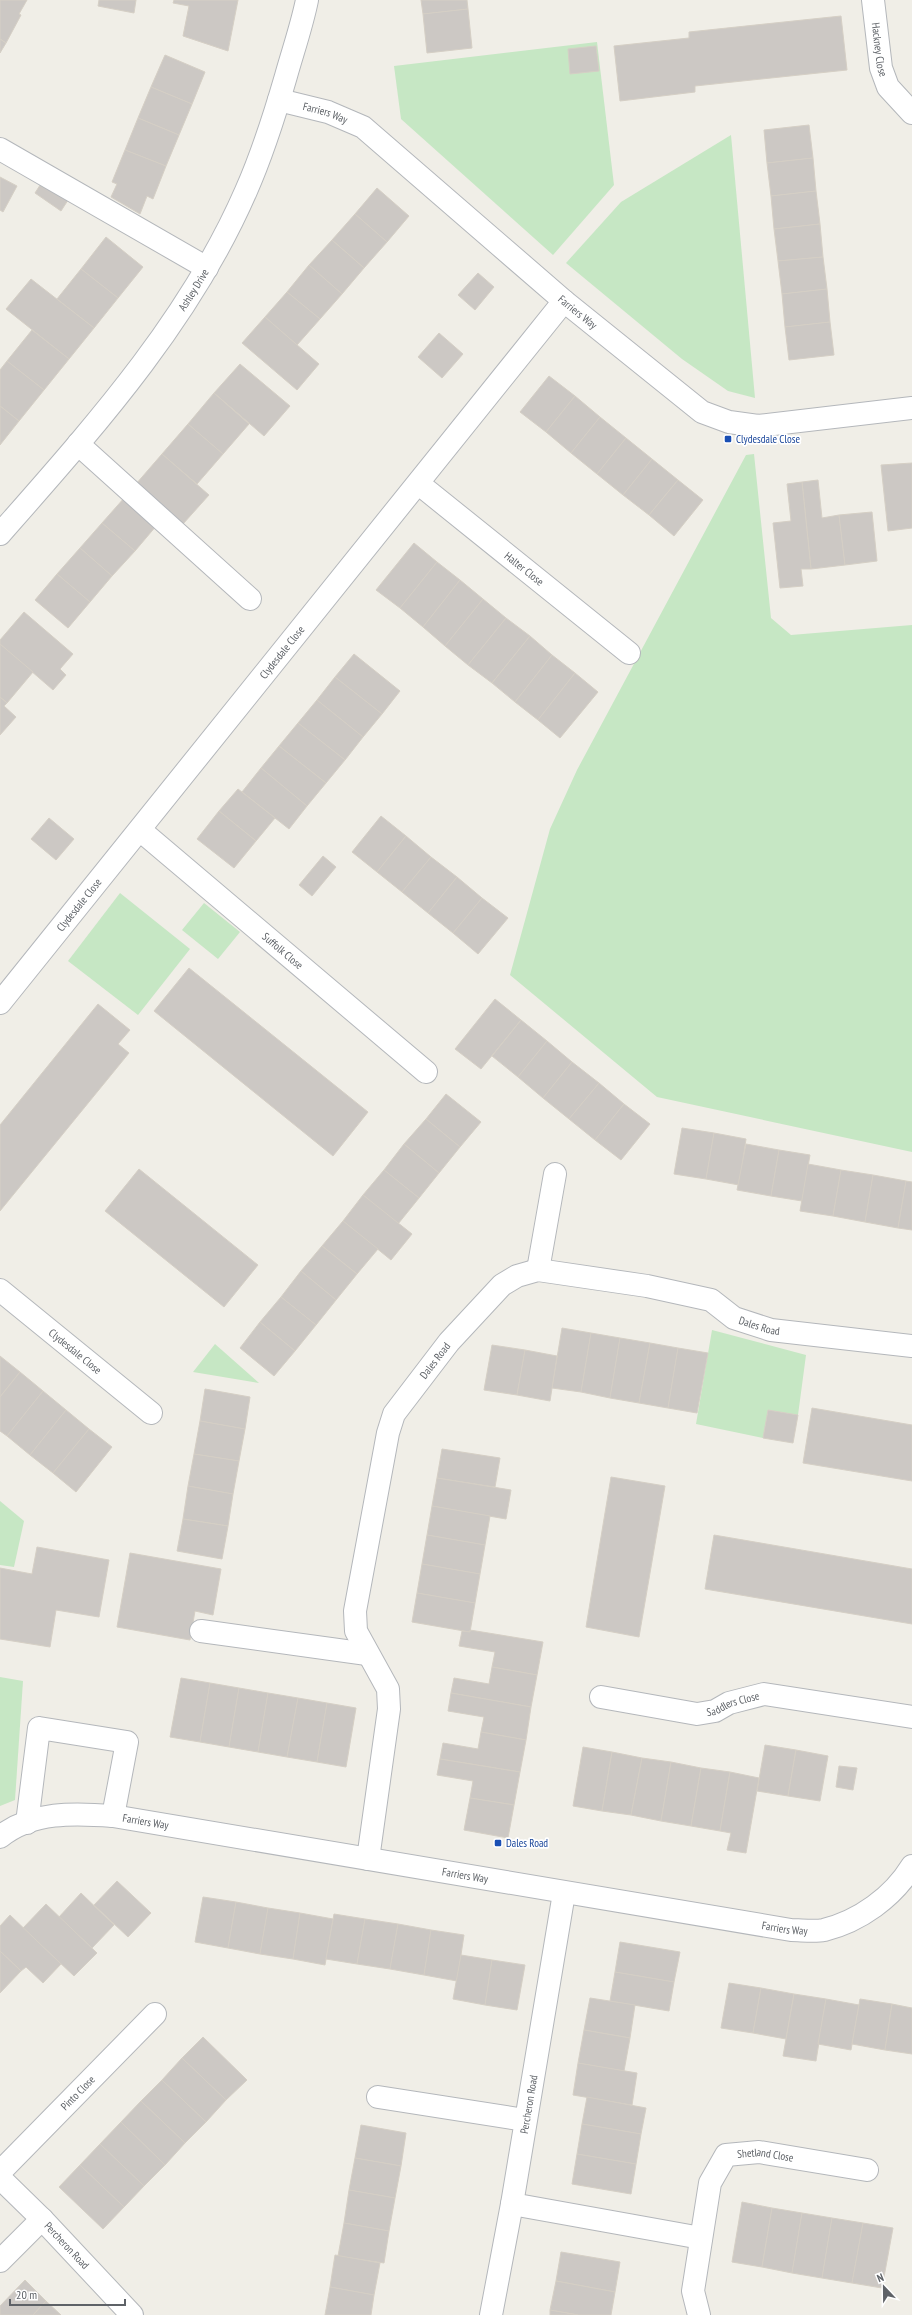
<svg xmlns="http://www.w3.org/2000/svg" width="912" height="2315" viewBox="0 0 912 2315" font-family="'PT Sans Narrow',sans-serif">
<style>
.green{fill:#c6e7c4}
.building{fill:#ccc8c4;stroke:#d5cfc5}
.lines{fill:none;stroke-linecap:round;stroke-linejoin:round}
.minor-casing{stroke:#b4b7bb;stroke-width:24}
.minor{stroke:#fff;stroke-width:22}
.transit-dot{fill:#1a4fb4;stroke:#fff;stroke-width:1.5}
.labels{text-anchor:middle;dominant-baseline:central;stroke-width:3.5;stroke-linejoin:round;paint-order:stroke}
.street-label{font-size:11px;fill:#5e6267;stroke:#fff}
.transit-label{font-size:11px;fill:#164399;stroke:#fff;text-anchor:start}
</style>
<rect width="100%" height="100%" fill="#f0eee7"/>
<g class="green">
<polygon points="597,42 614,185 553,255 401,119 394,66"/>
<polygon points="731,135 755,398 728,391 682,359 566,263 621,202"/>
<polygon points="754,454 771,618 791,635 912,625 912,1152 657,1097 510,975 550,829 577,770 746,455"/>
<polygon points="120,893 190,949 138,1015 68,961"/>
<polygon points="204,903 240,932 218,959 182,930"/>
<polygon points="712,1330 806,1355 798,1415 768,1410 763,1438 696,1424"/>
<polygon points="215,1344 259,1383 193,1372"/>
<polygon points="0,1501 24,1521 14,1567 0,1565"/>
<polygon points="0,1677 23,1681 15,1800 0,1806"/>
</g>
<g class="building">
<polygon points="0,0 27,0 19,14 21,15 6,43 0,39"/>
<polygon points="99,0 136,0 134,13 98,6"/>
<polygon points="174,0 238,0 228,51 183,36 189,6 173,3"/>
<polygon points="421,0 467,0 468,9 423,14"/>
<polygon points="468,9 472,48 427,53 423,14"/>
<polygon points="841,16 847,70 695,86 695,92 620,101 614,46 689,38 689,32"/>
<polygon points="0,39 6,43 0,53"/>
<polygon points="596,46 599,71 570,74 568,49"/>
<polygon points="165,55 205,72 192,104 151,87"/>
<polygon points="151,87 192,104 179,135 138,118"/>
<polygon points="138,118 179,135 166,166 125,150"/>
<polygon points="809,125 813,158 767,163 764,130"/>
<polygon points="125,150 166,166 153,199 147,196 140,214 111,197 117,184 112,182"/>
<polygon points="813,158 816,191 771,196 767,163"/>
<polygon points="0,177 17,186 3,212 0,210"/>
<polygon points="44,179 70,197 61,211 35,193"/>
<polygon points="377,188 409,216 387,242 355,214"/>
<polygon points="816,191 820,224 774,229 771,196"/>
<polygon points="355,214 387,242 364,268 332,240"/>
<polygon points="820,224 823,257 778,261 774,229"/>
<polygon points="106,237 143,267 118,298 81,269"/>
<polygon points="332,240 364,268 342,294 309,265"/>
<polygon points="823,257 827,289 782,294 778,261"/>
<polygon points="309,265 342,294 320,319 287,292"/>
<polygon points="81,269 118,298 94,328 57,299"/>
<polygon points="478,273 494,287 475,310 458,295"/>
<polygon points="31,279 94,328 69,359 6,309"/>
<polygon points="827,289 830,322 785,327 782,294"/>
<polygon points="287,292 320,319 297,345 265,317"/>
<polygon points="265,317 319,364 297,390 242,343"/>
<polygon points="830,322 834,355 789,360 785,327"/>
<polygon points="32,330 69,359 44,390 7,361"/>
<polygon points="439,333 463,354 442,378 418,357"/>
<polygon points="7,361 44,390 19,421 0,406 0,370"/>
<polygon points="240,364 290,406 264,436 214,393"/>
<polygon points="549,376 575,396 546,432 520,412"/>
<polygon points="214,393 249,424 223,454 188,424"/>
<polygon points="575,396 600,417 571,453 546,432"/>
<polygon points="0,406 19,421 0,445"/>
<polygon points="600,417 626,438 597,474 571,453"/>
<polygon points="188,424 223,454 197,484 162,454"/>
<polygon points="626,438 652,459 623,495 597,474"/>
<polygon points="162,454 209,495 183,524 136,484"/>
<polygon points="652,459 678,480 649,515 623,495"/>
<polygon points="912,463 912,528 888,531 881,465"/>
<polygon points="678,480 703,500 674,536 649,515"/>
<polygon points="818,480 822,518 839,515 845,565 811,569 802,482"/>
<polygon points="802,482 811,569 801,569 803,586 780,588 773,523 791,521 787,484"/>
<polygon points="125,497 157,525 135,551 102,523"/>
<polygon points="872,512 877,561 845,565 839,515"/>
<polygon points="102,523 135,551 112,576 80,548"/>
<polygon points="414,543 437,562 400,608 376,590"/>
<polygon points="80,548 112,576 90,602 57,574"/>
<polygon points="437,562 460,580 423,627 400,608"/>
<polygon points="57,574 90,602 68,628 35,600"/>
<polygon points="460,580 483,599 445,646 423,627"/>
<polygon points="483,599 506,618 468,665 445,646"/>
<polygon points="24,612 73,654 60,669 66,675 53,690 0,644 0,640"/>
<polygon points="506,618 530,636 492,683 468,665"/>
<polygon points="530,636 552,655 515,702 492,683"/>
<polygon points="0,644 33,672 7,703 0,697"/>
<polygon points="354,654 400,691 382,714 335,677"/>
<polygon points="552,655 575,673 538,720 515,702"/>
<polygon points="575,673 598,692 560,738 538,720"/>
<polygon points="335,677 382,714 363,737 317,700"/>
<polygon points="0,697 7,703 4,706 16,717 0,735"/>
<polygon points="317,700 363,737 345,760 298,723"/>
<polygon points="298,723 345,760 326,783 279,746"/>
<polygon points="279,746 326,783 307,806 261,768"/>
<polygon points="261,768 307,806 289,829 242,792"/>
<polygon points="238,789 275,818 256,841 219,811"/>
<polygon points="219,811 256,841 234,868 197,839"/>
<polygon points="381,816 406,836 377,872 352,852"/>
<polygon points="49,818 74,839 56,860 31,839"/>
<polygon points="406,836 431,857 402,892 377,872"/>
<polygon points="323,856 336,867 312,896 299,885"/>
<polygon points="431,857 457,877 428,913 402,892"/>
<polygon points="457,877 482,898 453,933 428,913"/>
<polygon points="482,898 508,918 478,954 453,933"/>
<polygon points="189,968 368,1112 333,1156 154,1011"/>
<polygon points="495,999 521,1020 481,1069 455,1049"/>
<polygon points="98,1004 130,1030 118,1044 129,1053 0,1211 0,1125"/>
<polygon points="521,1020 547,1041 518,1077 492,1056"/>
<polygon points="547,1041 572,1062 543,1098 518,1077"/>
<polygon points="572,1062 599,1083 569,1119 543,1098"/>
<polygon points="599,1083 624,1104 595,1140 569,1119"/>
<polygon points="446,1094 481,1122 460,1147 426,1119"/>
<polygon points="624,1104 650,1124 621,1160 595,1140"/>
<polygon points="426,1119 460,1147 439,1173 404,1144"/>
<polygon points="682,1128 714,1133 706,1179 674,1174"/>
<polygon points="714,1133 746,1139 739,1185 706,1179"/>
<polygon points="404,1144 439,1173 419,1198 384,1170"/>
<polygon points="746,1144 779,1150 771,1196 737,1190"/>
<polygon points="779,1150 810,1155 802,1201 771,1196"/>
<polygon points="808,1164 841,1170 833,1216 800,1211"/>
<polygon points="139,1169 258,1265 224,1307 105,1211"/>
<polygon points="384,1170 419,1198 398,1224 363,1195"/>
<polygon points="841,1170 873,1175 865,1222 833,1216"/>
<polygon points="873,1175 906,1181 898,1228 865,1222"/>
<polygon points="906,1181 912,1182 912,1230 898,1228"/>
<polygon points="363,1195 412,1234 391,1260 343,1221"/>
<polygon points="343,1221 378,1249 357,1274 322,1246"/>
<polygon points="322,1246 357,1274 336,1300 301,1271"/>
<polygon points="301,1271 336,1300 316,1325 281,1297"/>
<polygon points="281,1297 316,1325 295,1351 260,1322"/>
<polygon points="260,1322 295,1351 274,1376 240,1348"/>
<polygon points="562,1328 591,1333 581,1392 552,1388"/>
<polygon points="591,1333 620,1338 610,1398 581,1392"/>
<polygon points="620,1338 650,1343 639,1403 610,1398"/>
<polygon points="650,1343 678,1348 668,1408 639,1403"/>
<polygon points="492,1345 525,1350 517,1395 484,1390"/>
<polygon points="678,1348 708,1353 697,1413 668,1408"/>
<polygon points="525,1350 557,1356 550,1401 517,1395"/>
<polygon points="0,1356 20,1372 0,1397"/>
<polygon points="20,1372 43,1391 7,1436 0,1431 0,1397"/>
<polygon points="205,1389 250,1397 245,1429 200,1421"/>
<polygon points="43,1391 66,1410 30,1455 7,1436"/>
<polygon points="812,1408 912,1425 912,1481 803,1463"/>
<polygon points="66,1410 89,1429 53,1473 30,1455"/>
<polygon points="768,1410 798,1415 793,1443 763,1438"/>
<polygon points="200,1421 245,1429 239,1461 194,1454"/>
<polygon points="89,1429 112,1447 76,1492 53,1473"/>
<polygon points="442,1449 500,1458 495,1487 437,1478"/>
<polygon points="194,1454 239,1461 233,1494 188,1486"/>
<polygon points="611,1477 665,1486 639,1637 586,1627"/>
<polygon points="437,1478 511,1490 506,1519 432,1506"/>
<polygon points="188,1486 233,1494 228,1526 183,1519"/>
<polygon points="432,1506 490,1516 485,1545 427,1535"/>
<polygon points="183,1519 228,1526 222,1559 177,1551"/>
<polygon points="427,1535 485,1545 480,1574 422,1564"/>
<polygon points="714,1535 912,1569 912,1624 705,1589"/>
<polygon points="37,1547 109,1560 99,1617 56,1610 50,1647 0,1639 0,1568 32,1574"/>
<polygon points="130,1553 221,1569 213,1615 195,1611 190,1640 117,1627"/>
<polygon points="422,1564 480,1574 475,1603 417,1593"/>
<polygon points="417,1593 475,1603 470,1632 412,1622"/>
<polygon points="470,1630 543,1642 537,1675 492,1667 495,1652 459,1646 462,1631 470,1632"/>
<polygon points="492,1667 537,1675 531,1707 451,1693 454,1678 489,1684"/>
<polygon points="181,1678 210,1683 200,1742 170,1737"/>
<polygon points="210,1683 239,1688 229,1747 200,1742"/>
<polygon points="239,1688 268,1693 258,1752 229,1747"/>
<polygon points="268,1693 298,1698 287,1757 258,1752"/>
<polygon points="451,1693 531,1707 526,1740 481,1732 484,1717 448,1711"/>
<polygon points="298,1698 327,1703 317,1762 287,1757"/>
<polygon points="327,1703 356,1708 346,1767 317,1762"/>
<polygon points="481,1732 526,1740 520,1772 440,1759 443,1743 478,1749"/>
<polygon points="765,1745 796,1750 788,1796 757,1791"/>
<polygon points="583,1747 612,1752 602,1811 573,1806"/>
<polygon points="796,1750 828,1756 820,1801 788,1796"/>
<polygon points="612,1752 642,1758 631,1815 602,1811"/>
<polygon points="642,1758 671,1762 661,1821 631,1815"/>
<polygon points="440,1759 520,1772 514,1805 470,1798 473,1781 437,1775"/>
<polygon points="671,1762 701,1768 691,1826 661,1821"/>
<polygon points="839,1766 857,1768 853,1790 836,1787"/>
<polygon points="701,1768 730,1772 720,1831 691,1826"/>
<polygon points="730,1772 759,1778 746,1853 727,1850 731,1833 720,1831"/>
<polygon points="470,1798 514,1805 508,1838 464,1830"/>
<polygon points="117,1881 151,1913 128,1937 94,1905"/>
<polygon points="81,1893 114,1925 92,1948 59,1917"/>
<polygon points="203,1897 236,1902 228,1948 195,1942"/>
<polygon points="236,1902 268,1908 260,1954 228,1948"/>
<polygon points="46,1904 97,1953 74,1976 23,1928"/>
<polygon points="268,1908 300,1913 293,1959 260,1954"/>
<polygon points="300,1913 333,1919 325,1965 293,1959"/>
<polygon points="334,1914 365,1919 357,1964 326,1959"/>
<polygon points="10,1915 61,1964 43,1983 26,1967 21,1971 0,1951 0,1926"/>
<polygon points="365,1919 398,1924 390,1969 357,1964"/>
<polygon points="398,1924 431,1930 424,1975 390,1969"/>
<polygon points="431,1930 464,1935 457,1981 424,1975"/>
<polygon points="620,1942 680,1952 674,1982 615,1972"/>
<polygon points="0,1951 21,1971 0,1993"/>
<polygon points="461,1955 492,1960 485,2005 453,1999"/>
<polygon points="492,1960 525,1965 517,2010 485,2005"/>
<polygon points="615,1972 674,1982 669,2011 610,2001"/>
<polygon points="729,1983 761,1988 753,2033 721,2028"/>
<polygon points="761,1988 794,1994 786,2039 753,2033"/>
<polygon points="794,1994 826,1999 816,2061 783,2056"/>
<polygon points="590,1998 635,2005 630,2038 584,2030"/>
<polygon points="826,1999 859,2005 851,2050 818,2044"/>
<polygon points="860,1999 892,2004 885,2050 852,2044"/>
<polygon points="892,2004 912,2008 912,2054 885,2050"/>
<polygon points="584,2030 630,2038 624,2071 578,2063"/>
<polygon points="203,2037 247,2080 226,2100 182,2058"/>
<polygon points="182,2058 226,2100 206,2122 162,2080"/>
<polygon points="578,2063 637,2073 632,2105 573,2095"/>
<polygon points="162,2080 206,2122 185,2143 141,2101"/>
<polygon points="587,2097 646,2108 641,2134 582,2124"/>
<polygon points="141,2101 185,2143 165,2165 121,2122"/>
<polygon points="121,2122 165,2165 144,2186 100,2144"/>
<polygon points="582,2124 641,2134 636,2164 577,2154"/>
<polygon points="361,2125 406,2133 401,2166 355,2158"/>
<polygon points="100,2144 144,2186 124,2207 80,2165"/>
<polygon points="577,2154 636,2164 631,2194 572,2184"/>
<polygon points="355,2158 401,2166 395,2198 349,2190"/>
<polygon points="80,2165 124,2207 103,2229 59,2187"/>
<polygon points="349,2190 395,2198 389,2231 344,2223"/>
<polygon points="742,2202 772,2208 762,2267 732,2262"/>
<polygon points="772,2208 802,2213 792,2273 762,2267"/>
<polygon points="802,2213 832,2218 822,2278 792,2273"/>
<polygon points="832,2218 863,2223 852,2283 822,2278"/>
<polygon points="344,2223 389,2231 384,2263 338,2256"/>
<polygon points="863,2223 893,2228 882,2288 852,2283"/>
<polygon points="561,2252 620,2262 615,2292 556,2281"/>
<polygon points="335,2255 380,2263 374,2295 330,2287"/>
<polygon points="25,2280 46,2301 33,2315 0,2315 0,2306"/>
<polygon points="556,2281 615,2292 611,2315 578,2315 550,2310"/>
<polygon points="330,2287 374,2295 371,2315 325,2315"/>
<polygon points="46,2301 61,2315 33,2315"/>
<polygon points="550,2310 578,2315 550,2315"/>
</g>
<g class="lines">
<defs>
<g id="minor">
<path id="s1" d="M873,0L881,68L888,87L912,113"/>
<path id="s2" d="M279,100L328,112L363,127L564,301L702,412L729,422L758,426L912,408"/>
<polyline points="0,149 207,268"/>
<polyline points="78,444 250,599"/>
<path id="s3" d="M419,484L629,653"/>
<path id="s4" d="M0,534C93,428 189,322 246,191C262,155 275,114 286,76C293,51 302,25 307,0"/>
<path id="s5" d="M140,830L426,1072"/>
<path id="s6" d="M0,1003L564,301"/>
<polyline points="538,1270 555,1174"/>
<path id="s7" d="M0,1290L151,1413"/>
<polyline points="201,1631 367,1654"/>
<path id="s8" d="M601,1697L697,1714L715,1711L729,1703L764,1694L912,1717"/>
<polyline points="27,1823 39,1728 127,1742 113,1816"/>
<path id="s9" d="M0,1837C32,1811 75,1813 113,1816L791,1930C801,1930 814,1932 824,1930C860,1921 893,1897 912,1866"/>
<path id="s10" d="M368,1859L389,1709L388,1689L356,1631L355,1611L388,1433L394,1414L449,1342L502,1285L517,1276L538,1270L647,1286L711,1300L734,1318L771,1330L912,1346"/>
<polyline points="378,2097 525,2120"/>
<path id="s11" d="M0,2172L155,2014"/>
<path id="s12" d="M0,2178L42,2219L132,2315"/>
<polyline points="512,2204 701,2238"/>
<polyline points="0,2261 42,2219"/>
<path id="s13" d="M491,2315L512,2204L564,1893"/>
<path id="s14" d="M699,2315L693,2291L710,2183L726,2155L759,2152L867,2170"/>
</g>
</defs>
<use href="#minor" class="minor-casing"/>
<use href="#minor" class="minor"/>
</g>
<g class="transit-dot">
<rect x="724" y="435" width="8" height="8" rx="2"/>
<rect x="494" y="1839" width="8" height="8" rx="2"/>
</g>
<g class="labels">
<g class="street-label">
<text stroke="none"><textPath href="#s1" startOffset="50">Hackney Close</textPath></text>
<text stroke="none"><textPath href="#s2" startOffset="48">Farriers Way</textPath></text>
<text stroke="none"><textPath href="#s4" startOffset="312">Ashley Drive</textPath></text>
<text stroke="none"><textPath href="#s2" startOffset="372">Farriers Way</textPath></text>
<text stroke="none"><textPath href="#s3" startOffset="135">Halter Close</textPath></text>
<text stroke="none"><textPath href="#s6" startOffset="450">Clydesdale Close</textPath></text>
<text stroke="none"><textPath href="#s6" startOffset="126">Clydesdale Close</textPath></text>
<text stroke="none"><textPath href="#s5" startOffset="187">Suffolk Close</textPath></text>
<text stroke="none"><textPath href="#s10" startOffset="898">Dales Road</textPath></text>
<text stroke="none"><textPath href="#s7" startOffset="97">Clydesdale Close</textPath></text>
<text stroke="none"><textPath href="#s10" startOffset="526">Dales Road</textPath></text>
<text stroke="none"><textPath href="#s8" startOffset="135">Saddlers Close</textPath></text>
<text stroke="none"><textPath href="#s9" startOffset="151">Farriers Way</textPath></text>
<text stroke="none"><textPath href="#s9" startOffset="475">Farriers Way</textPath></text>
<text stroke="none"><textPath href="#s9" startOffset="799">Farriers Way</textPath></text>
<text stroke="none"><textPath href="#s11" startOffset="111">Pinto Close</textPath></text>
<text stroke="none"><textPath href="#s13" startOffset="214">Percheron Road</textPath></text>
<text stroke="none"><textPath href="#s14" startOffset="206">Shetland Close</textPath></text>
<text stroke="none"><textPath href="#s12" startOffset="95">Percheron Road</textPath></text>
</g>
<g class="transit-label">
<text x="736" y="439">Clydesdale Close</text>
<text x="506" y="1843">Dales Road</text>
</g>
</g>
<g transform="translate(884 2287) rotate(338)" stroke="#ffffff" stroke-width="3" paint-order="stroke">
<path d="M0-3L7 15L0 10L-7 15Z" fill="#5e6267"/>
<text y="-6" font-size="11" font-weight="bold" text-anchor="middle" fill="#5e6267">N</text>
</g>
<path d="M10 2299v6h115v-6" fill="none" stroke="#5e6267" stroke-width="2"/>
<text x="16" y="2299" font-size="12" fill="#5e6267" stroke="#ffffff" stroke-width="3" paint-order="stroke">20 m</text>
</svg>
